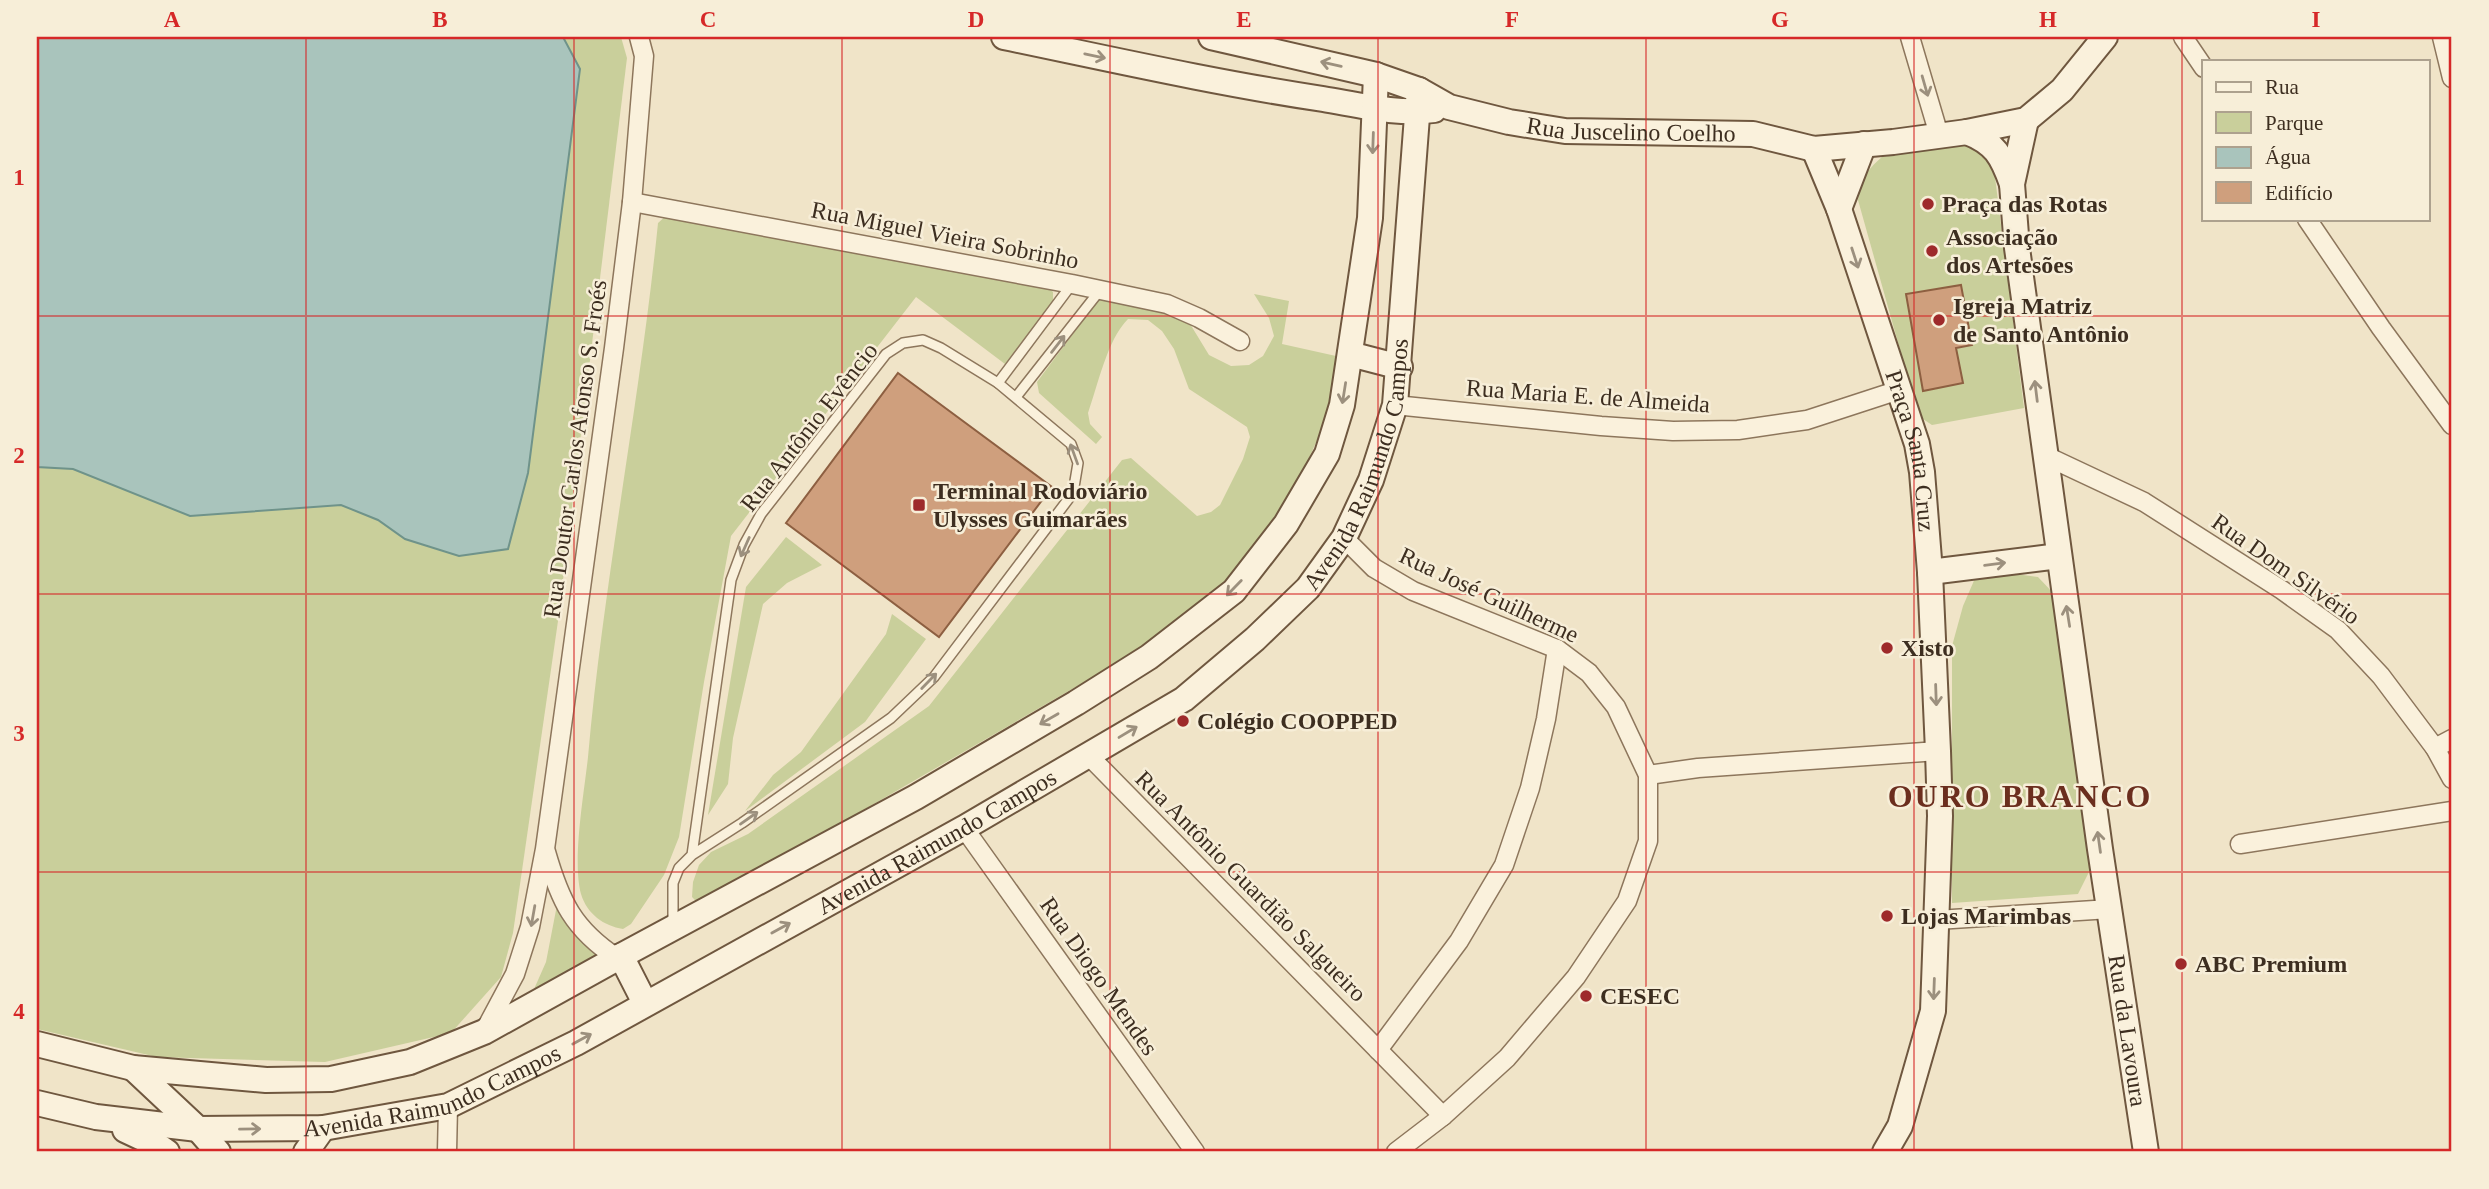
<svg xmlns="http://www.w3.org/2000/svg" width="2489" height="1189" viewBox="0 0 2489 1189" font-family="'Times New Roman',serif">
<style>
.green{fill:#c9cf9b}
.water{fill:#a9c4bc;stroke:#6f938a;stroke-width:2}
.building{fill:#cf9f7d;stroke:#8d5f41;stroke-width:2}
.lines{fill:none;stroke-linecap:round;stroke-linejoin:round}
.lane-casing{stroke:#8d765c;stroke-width:12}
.street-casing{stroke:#8d765c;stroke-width:21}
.secondary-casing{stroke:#6f573f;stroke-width:28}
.lane{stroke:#faf1dc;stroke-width:9}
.street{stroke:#faf1dc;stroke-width:18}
.secondary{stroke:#faf1dc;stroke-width:24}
.oneway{stroke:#9c907e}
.grid{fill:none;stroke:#d62828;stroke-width:2;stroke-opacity:0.55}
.poi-dot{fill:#9e2a2b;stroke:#f7eed8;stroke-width:2.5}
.labels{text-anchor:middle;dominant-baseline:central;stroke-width:5;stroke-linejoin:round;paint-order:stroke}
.street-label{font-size:24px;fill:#3d2e20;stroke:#f7eed8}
.poi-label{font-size:24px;font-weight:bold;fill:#3d2e20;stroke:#f7eed8;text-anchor:start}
.district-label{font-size:32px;font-weight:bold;letter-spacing:2px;fill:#6b2e1e;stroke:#f7eed8}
.neatline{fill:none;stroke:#d62828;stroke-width:2.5}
.grid-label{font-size:23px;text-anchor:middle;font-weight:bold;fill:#d62828}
</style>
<rect width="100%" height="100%" fill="#f0e4c8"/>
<g class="green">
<polygon points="37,37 621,37 627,58 558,621 513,933 501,977 451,1033 325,1062 157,1057 37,1029"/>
<path d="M1977,142L2003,164L1995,177L2024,408L1932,425L1914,413L1911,389L1858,200C1861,179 1866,171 1882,157Z"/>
<path d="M668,214L1045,284L1053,292V302L1005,364L916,297L731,536L704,682L679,837L664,875L631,924L623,929C604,926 587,914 581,894C572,861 584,794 588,757C604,578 640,402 658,223Z"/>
<path d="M1254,294L1289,301L1282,344L1345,358C1319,454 1277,536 1203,604C1185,621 1162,634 1143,648L710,899L698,903L692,897L693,882L699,865L711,852L748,834L929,706L1122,460L1131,458L1197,516L1211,512L1220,505L1243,459L1250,437L1247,427L1189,389L1174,349L1162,331L1148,320L1128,319C1107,340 1098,385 1088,413L1090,424L1102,437L1096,444L1039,393L1037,382L1099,299L1112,298L1184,314L1209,355L1231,366L1249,365L1263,356L1274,336L1269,318Z"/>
<polygon points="786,537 822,565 787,583 763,604 733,738 728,784 708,815 746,587"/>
<polygon points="2008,573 2038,577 2055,595 2091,868 2078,894 1952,903 1952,646 1963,606 1976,576"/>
<polygon points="892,614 926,639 865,722 745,811 773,775 801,752 886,634"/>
<polygon points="557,905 579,939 609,956 527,1005 546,962"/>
</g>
<polygon class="water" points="37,37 563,37 580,69 528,473 508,549 459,556 405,539 378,520 341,505 190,516 73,469 37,467"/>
<g class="building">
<polygon points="1961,285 1972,345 1956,348 1963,383 1923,391 1906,294"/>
<polygon points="898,373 1052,487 939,637 786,523"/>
</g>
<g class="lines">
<defs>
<g id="lane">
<polyline points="998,383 1072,284"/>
<polyline points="1016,397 1101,289"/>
<polyline points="673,927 673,883 679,868 692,855 742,823 891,718 934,677 1073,493 1078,463 1071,444 998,383 941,348 923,340 903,343 886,354 761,514 744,545 731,580 692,855"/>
</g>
<g id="street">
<polyline points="1910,37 1939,135"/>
<polyline points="2183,37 2204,68"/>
<polyline points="2442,37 2452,78"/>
<polyline points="632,202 1072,284 1167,304 1199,318 1240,341"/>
<polyline points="2307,219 2381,328 2452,425"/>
<polyline points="1395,405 1601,426 1673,431 1738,430 1807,420 1899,390"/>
<polyline points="2044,455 2144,502 2282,590 2338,630 2381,676 2435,748 2452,779"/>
<polyline points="1344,538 1374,568 1413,591 1557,649 1589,673 1616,707 1648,775 1648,841 1627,901 1576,977 1507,1058 1443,1116 1396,1152"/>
<polyline points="2435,748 2452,739"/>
<polyline points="1089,756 1443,1116"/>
<polyline points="1648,775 1698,768 1938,751"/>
<polyline points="964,828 1195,1152"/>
<polyline points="2240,844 2452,811"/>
<path d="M546,852C560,901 573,929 617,958"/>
<polyline points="1937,920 2110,909"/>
<polyline points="484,1032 515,974 530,927 545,849 614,348 632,202 644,56 639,37"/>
<polyline points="1378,1050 1459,941 1504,865 1530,788 1546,719 1557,649"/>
<polyline points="447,1152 448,1106"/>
</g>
<g id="secondary">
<path d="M1004,37C1110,59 1216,83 1323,99C1359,105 1398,115 1434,110"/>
<path id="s1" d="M1211,37L1376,75L1419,90L1449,107L1509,122L1565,131L1753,134L1814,149L1893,142L1967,132L2026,120L2062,90L2105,37"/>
<path id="s2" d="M2026,120L2012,184L2017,248L2100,849L2146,1152"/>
<path d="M1967,132C1995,143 2002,156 2012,184"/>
<path id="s3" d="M1814,149L1839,209L1917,444L1922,472L1930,572L1938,751L1940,816L1933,1011L1900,1126L1885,1152"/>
<polyline points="1839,209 1864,144"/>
<polyline points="1350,354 1400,367"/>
<polyline points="1930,572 2059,556"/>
<polyline points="621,956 645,1003"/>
<polyline points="37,1044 133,1068 266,1080 331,1079 410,1062 484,1032 621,956 916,797 1076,703 1149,657 1234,591 1286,524 1327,454 1342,405 1370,218 1376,75"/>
<polyline points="133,1068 198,1129 218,1152"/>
<path id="s4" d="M37,1103L96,1117L198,1129L323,1128L448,1106L576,1043L964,828L1184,699L1255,639L1308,588L1344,538L1371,480L1395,405L1419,90"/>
<polyline points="125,1130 157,1145 167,1152"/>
<polyline points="306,1152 323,1128"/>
</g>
</defs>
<use href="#lane" class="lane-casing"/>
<use href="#street" class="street-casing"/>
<use href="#secondary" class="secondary-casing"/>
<use href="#lane" class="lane"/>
<use href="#street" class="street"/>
<use href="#secondary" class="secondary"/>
</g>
<defs><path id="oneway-shaft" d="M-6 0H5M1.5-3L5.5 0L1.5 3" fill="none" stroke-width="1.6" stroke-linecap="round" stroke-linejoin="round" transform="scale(1.75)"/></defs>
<g class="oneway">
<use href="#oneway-shaft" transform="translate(1095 56) rotate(12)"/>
<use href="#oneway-shaft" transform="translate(1331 64) rotate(-167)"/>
<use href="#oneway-shaft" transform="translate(1925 86) rotate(74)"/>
<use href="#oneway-shaft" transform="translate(1373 143) rotate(92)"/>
<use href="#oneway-shaft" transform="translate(1855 258) rotate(72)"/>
<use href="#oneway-shaft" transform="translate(1058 344) rotate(-52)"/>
<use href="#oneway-shaft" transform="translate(2036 391) rotate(-97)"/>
<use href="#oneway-shaft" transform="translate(1344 393) rotate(99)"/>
<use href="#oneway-shaft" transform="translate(1074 454) rotate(-110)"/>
<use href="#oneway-shaft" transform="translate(745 547) rotate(114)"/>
<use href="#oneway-shaft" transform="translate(1995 564) rotate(-7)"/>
<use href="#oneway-shaft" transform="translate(1234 588) rotate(134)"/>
<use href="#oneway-shaft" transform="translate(2068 616) rotate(-99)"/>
<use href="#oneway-shaft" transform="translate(929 681) rotate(-46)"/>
<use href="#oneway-shaft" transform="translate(1936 695) rotate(88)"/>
<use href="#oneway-shaft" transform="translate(1049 719) rotate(150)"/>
<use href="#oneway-shaft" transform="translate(1128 732) rotate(-31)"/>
<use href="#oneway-shaft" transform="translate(749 818) rotate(-35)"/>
<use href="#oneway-shaft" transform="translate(2099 842) rotate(-98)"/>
<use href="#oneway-shaft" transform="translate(533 916) rotate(100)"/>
<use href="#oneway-shaft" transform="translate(781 928) rotate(-29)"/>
<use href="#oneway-shaft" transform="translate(1934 989) rotate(92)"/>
<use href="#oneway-shaft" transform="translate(582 1039) rotate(-29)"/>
<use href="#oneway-shaft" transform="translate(250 1129) rotate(-1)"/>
</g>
<path class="grid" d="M306,37V1152M574,37V1152M842,37V1152M1110,37V1152M1378,37V1152M1646,37V1152M1914,37V1152M2182,37V1152M37,316H2452M37,594H2452M37,872H2452"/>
<g class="poi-dot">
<circle cx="1928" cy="204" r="7"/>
<circle cx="1932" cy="251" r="7"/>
<circle cx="1939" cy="320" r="7"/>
<rect x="912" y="498" width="14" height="14" rx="3.5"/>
<circle cx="1887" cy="648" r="7"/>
<circle cx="1183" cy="721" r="7"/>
<circle cx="1887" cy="916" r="7"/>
<circle cx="2181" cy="964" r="7"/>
<circle cx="1586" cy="996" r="7"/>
</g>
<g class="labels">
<g class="street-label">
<text stroke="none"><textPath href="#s1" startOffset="434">Rua Juscelino Coelho</textPath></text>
<text transform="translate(945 235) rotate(11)">Rua Miguel Vieira Sobrinho</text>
<text transform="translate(1588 396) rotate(4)">Rua Maria E. de Almeida</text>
<text transform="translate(809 427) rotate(-52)">Rua Antônio Evêncio</text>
<text transform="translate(575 449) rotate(-82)">Rua Doutor Carlos Afonso S. Froés</text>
<text stroke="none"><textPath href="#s3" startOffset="318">Praça Santa Cruz</textPath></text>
<text stroke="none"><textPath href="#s4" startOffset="1559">Avenida Raimundo Campos</textPath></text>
<text transform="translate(2286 569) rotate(35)">Rua Dom Silvério</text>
<text transform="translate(1489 595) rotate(25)">Rua José Guilherme</text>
<text stroke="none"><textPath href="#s4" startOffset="971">Avenida Raimundo Campos</textPath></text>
<text transform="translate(1251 886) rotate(45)">Rua Antônio Guardião Salgueiro</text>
<text transform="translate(1099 976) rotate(55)">Rua Diogo Mendes</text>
<text stroke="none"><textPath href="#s2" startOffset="920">Rua da Lavoura</textPath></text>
<text stroke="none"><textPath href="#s4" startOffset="404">Avenida Raimundo Campos</textPath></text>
</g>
<g class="poi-label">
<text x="1942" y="204">Praça das Rotas</text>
<text x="1946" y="237">Associação<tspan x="1946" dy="28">dos Artesões</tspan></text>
<text x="1953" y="306">Igreja Matriz<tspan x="1953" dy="28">de Santo Antônio</tspan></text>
<text x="933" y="491">Terminal Rodoviário<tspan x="933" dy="28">Ulysses Guimarães</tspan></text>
<text x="1901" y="648">Xisto</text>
<text x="1197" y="721">Colégio COOPPED</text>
<text x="1901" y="916">Lojas Marimbas</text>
<text x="2195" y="964">ABC Premium</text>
<text x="1600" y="996">CESEC</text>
</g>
<g class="district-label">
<text x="2020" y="796">OURO BRANCO</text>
</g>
</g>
<rect width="2489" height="1189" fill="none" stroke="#f7eed8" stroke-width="77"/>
<rect x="2202" y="60" width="228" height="161" fill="#f7eed8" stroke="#ada18e" stroke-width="2"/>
<rect x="2216" y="82" width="35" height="10" fill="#faf1dc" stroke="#ada18e" stroke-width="2"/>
<text x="2265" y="94" font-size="21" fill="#3d2e20">Rua</text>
<rect x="2216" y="112" width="35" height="21" fill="#c9cf9b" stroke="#ada18e" stroke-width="2"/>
<text x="2265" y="130" font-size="21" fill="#3d2e20">Parque</text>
<rect x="2216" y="147" width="35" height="21" fill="#a9c4bc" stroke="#ada18e" stroke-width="2"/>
<text x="2265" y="164" font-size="21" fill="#3d2e20">Água</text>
<rect x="2216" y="182" width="35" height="21" fill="#cf9f7d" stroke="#ada18e" stroke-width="2"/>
<text x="2265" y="200" font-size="21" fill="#3d2e20">Edifício</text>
<rect x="38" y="38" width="2412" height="1112" class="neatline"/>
<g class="grid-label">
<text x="172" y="27">A</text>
<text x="440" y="27">B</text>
<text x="708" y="27">C</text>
<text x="976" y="27">D</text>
<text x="1244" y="27">E</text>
<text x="1512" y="27">F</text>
<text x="1780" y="27">G</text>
<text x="2048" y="27">H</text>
<text x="2316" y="27">I</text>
<text x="19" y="185">1</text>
<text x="19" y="463">2</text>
<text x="19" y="741">3</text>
<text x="19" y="1019">4</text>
</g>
</svg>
